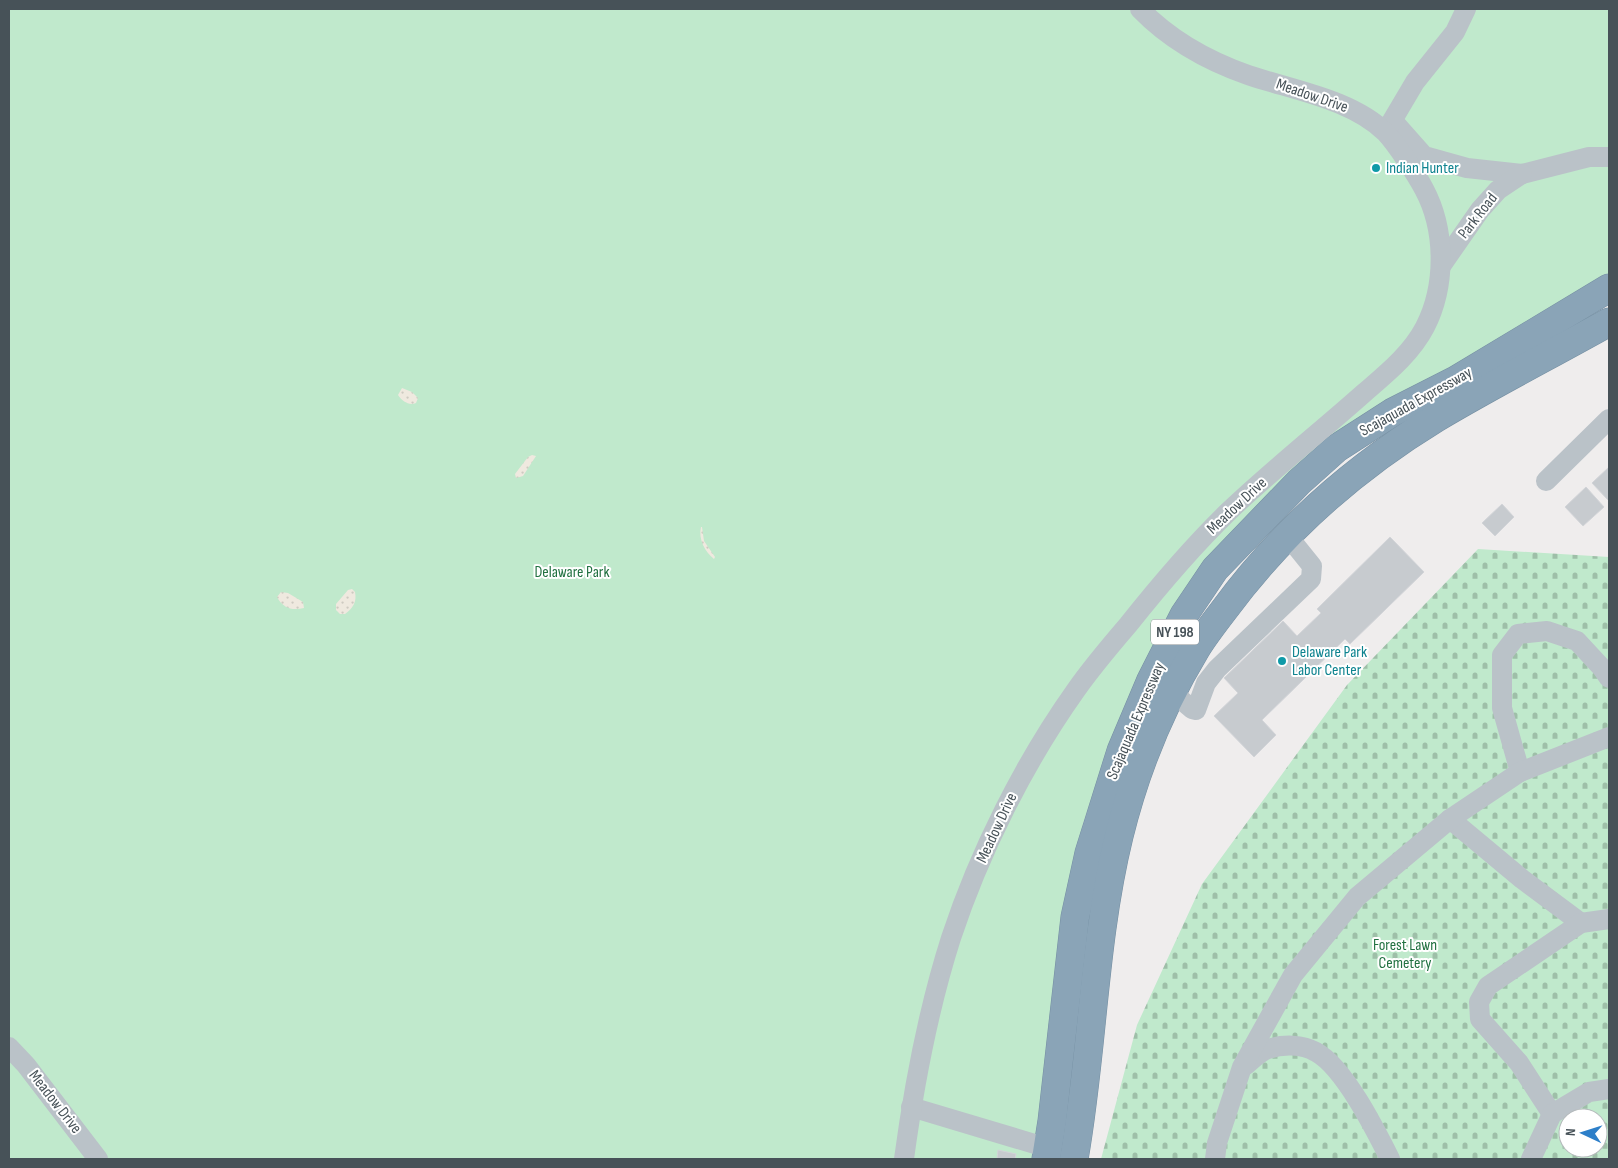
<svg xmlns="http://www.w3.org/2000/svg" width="1618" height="1168" viewBox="0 0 1618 1168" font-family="'Sofia Sans Condensed',sans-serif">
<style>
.green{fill:#c0e9cc}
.sand{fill:url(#sand-dots)}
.cemetery{fill:url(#cemetery-stones);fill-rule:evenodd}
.building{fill:#c7cbcf;stroke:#d2d4d8}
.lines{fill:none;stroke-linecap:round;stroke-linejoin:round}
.highway-casing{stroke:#758fa2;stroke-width:29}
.minor{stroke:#bac2c8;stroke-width:20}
.highway{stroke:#8aa4b7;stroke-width:28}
.culture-dot{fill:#0f9aa8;stroke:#fff;stroke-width:2}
.labels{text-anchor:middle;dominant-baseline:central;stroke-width:4;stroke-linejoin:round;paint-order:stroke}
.shield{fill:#fff;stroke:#7e868a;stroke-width:1}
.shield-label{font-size:15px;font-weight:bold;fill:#475258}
.street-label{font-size:16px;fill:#475258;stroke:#fff}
.culture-label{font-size:16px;fill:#0d838f;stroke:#fff;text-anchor:start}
.park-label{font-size:16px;fill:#217141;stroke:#fff}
</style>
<defs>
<pattern id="sand-dots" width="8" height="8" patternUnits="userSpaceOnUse" patternTransform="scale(1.25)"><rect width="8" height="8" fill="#efe9df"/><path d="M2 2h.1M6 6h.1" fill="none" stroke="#cecac1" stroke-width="1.8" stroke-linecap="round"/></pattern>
<pattern id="cemetery-stones" width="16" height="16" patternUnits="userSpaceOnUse" patternTransform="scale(1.25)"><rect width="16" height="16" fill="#c0e9cc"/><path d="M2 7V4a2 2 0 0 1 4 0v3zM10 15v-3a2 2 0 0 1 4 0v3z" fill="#9ebfa8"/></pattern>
</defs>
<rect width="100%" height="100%" fill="#efeded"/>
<polygon class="green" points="9,9 1609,9 1609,273 1284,487 1110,743 1083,824 1072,876 1035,1159 9,1159"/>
<g class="sand">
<path d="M402,388L412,392L418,398L416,403C409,406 402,401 398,395Z"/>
<polygon points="532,455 536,456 523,476 516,478 515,474 528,457"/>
<path d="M701,527H702L704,541L715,557L714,559C705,552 698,539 701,527Z"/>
<path d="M352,589L355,592C357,602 353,608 345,614H340L336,610V604L348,590Z"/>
<path d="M281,592L288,593L303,602L304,608C292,611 283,608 277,597Z"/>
</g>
<path class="cemetery" d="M1478,549L1609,557V1159H1101L1137,1025L1202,884L1347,685ZM1568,1118H1598V1148H1568Z"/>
<g class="building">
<polygon points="1609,467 1609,499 1608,500 1592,483"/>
<polygon points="1586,487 1604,507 1583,526 1565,507"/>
<polygon points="1502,504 1514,517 1495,536 1482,523"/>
<polygon points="1390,537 1424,572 1350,644 1345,639 1262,720 1276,735 1254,757 1214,716 1238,693 1224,678 1283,621 1297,636 1321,613 1317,609"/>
<polygon points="998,1150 1016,1154 1015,1159 997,1159"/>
</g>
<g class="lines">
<defs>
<g id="highway">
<polyline points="1046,1159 1052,1121 1075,917 1089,853 1121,751 1151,680 1184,615 1215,569 1299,482 1337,448 1393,412 1456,380 1609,288"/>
<path d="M1074,1159C1093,1052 1093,942 1119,836C1135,771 1161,707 1196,649C1204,636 1214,623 1224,610C1281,533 1354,468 1436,418C1493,384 1552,354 1609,322"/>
</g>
</defs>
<use href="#highway" class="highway-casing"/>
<g class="minor">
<polyline points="1393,121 1424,156 1467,168 1522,174 1589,157 1609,157"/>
<polyline points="1386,131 1415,82 1455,32 1466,9"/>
<polyline points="1441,266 1480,210 1498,190 1522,174"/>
<polyline points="1546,481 1609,419"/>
<polyline points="1172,692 1192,709 1196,710 1206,683 1217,669 1311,579 1312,566 1287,535"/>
<polyline points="1520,772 1502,708 1502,655 1518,634 1547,631 1577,641 1602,668 1609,678"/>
<polyline points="1450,819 1522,879 1581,923"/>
<polyline points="9,1047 26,1065 98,1159"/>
<path d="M1246,1065C1252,1060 1260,1052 1268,1049C1283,1044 1302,1044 1316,1052C1344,1067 1376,1131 1390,1159"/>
<polyline points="911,1107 1048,1148"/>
<polyline points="1552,1114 1519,1063 1480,1019 1479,1002 1488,986 1581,923 1609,919"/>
<path d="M904,1159C914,1085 928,1010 951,938C979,853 1024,763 1076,690C1092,667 1110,646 1128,625C1159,586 1192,547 1228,512C1271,471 1319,433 1364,393C1386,374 1411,354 1425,327C1446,286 1446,230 1424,189C1416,174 1397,145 1386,133C1352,99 1292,90 1248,75C1208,61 1169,39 1140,9"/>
<polyline points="1215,1159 1217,1143 1242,1067 1293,975 1357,897 1450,819 1520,772 1609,737"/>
<polyline points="1531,1159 1552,1114 1589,1092 1609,1089"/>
</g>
<use href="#highway" class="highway"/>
</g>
<g class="culture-dot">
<circle cx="1376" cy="168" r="5"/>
<circle cx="1282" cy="661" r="5"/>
</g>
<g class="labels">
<rect class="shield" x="1151" y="619.5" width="48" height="25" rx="4"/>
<g class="shield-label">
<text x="1175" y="632">NY 198</text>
</g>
<g class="street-label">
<text transform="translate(1312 96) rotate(19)">Meadow Drive</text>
<text transform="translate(1478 216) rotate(-52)">Park Road</text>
<text transform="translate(1416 402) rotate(-29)">Scajaquada Expressway</text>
<text transform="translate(1237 506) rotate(-43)">Meadow Drive</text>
<text transform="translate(1136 721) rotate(-67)">Scajaquada Expressway</text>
<text transform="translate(997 828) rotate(-65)">Meadow Drive</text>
<text transform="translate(55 1102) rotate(52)">Meadow Drive</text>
</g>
<g class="culture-label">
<text x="1386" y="168">Indian Hunter</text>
<text x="1292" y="652">Delaware Park<tspan x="1292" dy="18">Labor Center</tspan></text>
</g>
<g class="park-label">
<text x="572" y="572">Delaware Park</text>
<text x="1405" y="945">Forest Lawn<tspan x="1405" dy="18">Cemetery</tspan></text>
</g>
</g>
<rect width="1618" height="1168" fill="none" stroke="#475258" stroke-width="20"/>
<g transform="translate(1583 1133) rotate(274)"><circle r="24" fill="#ffffff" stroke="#b5babc"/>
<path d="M0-4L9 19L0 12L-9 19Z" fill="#2d7fc9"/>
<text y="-8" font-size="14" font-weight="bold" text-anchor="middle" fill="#475258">N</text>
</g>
</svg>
